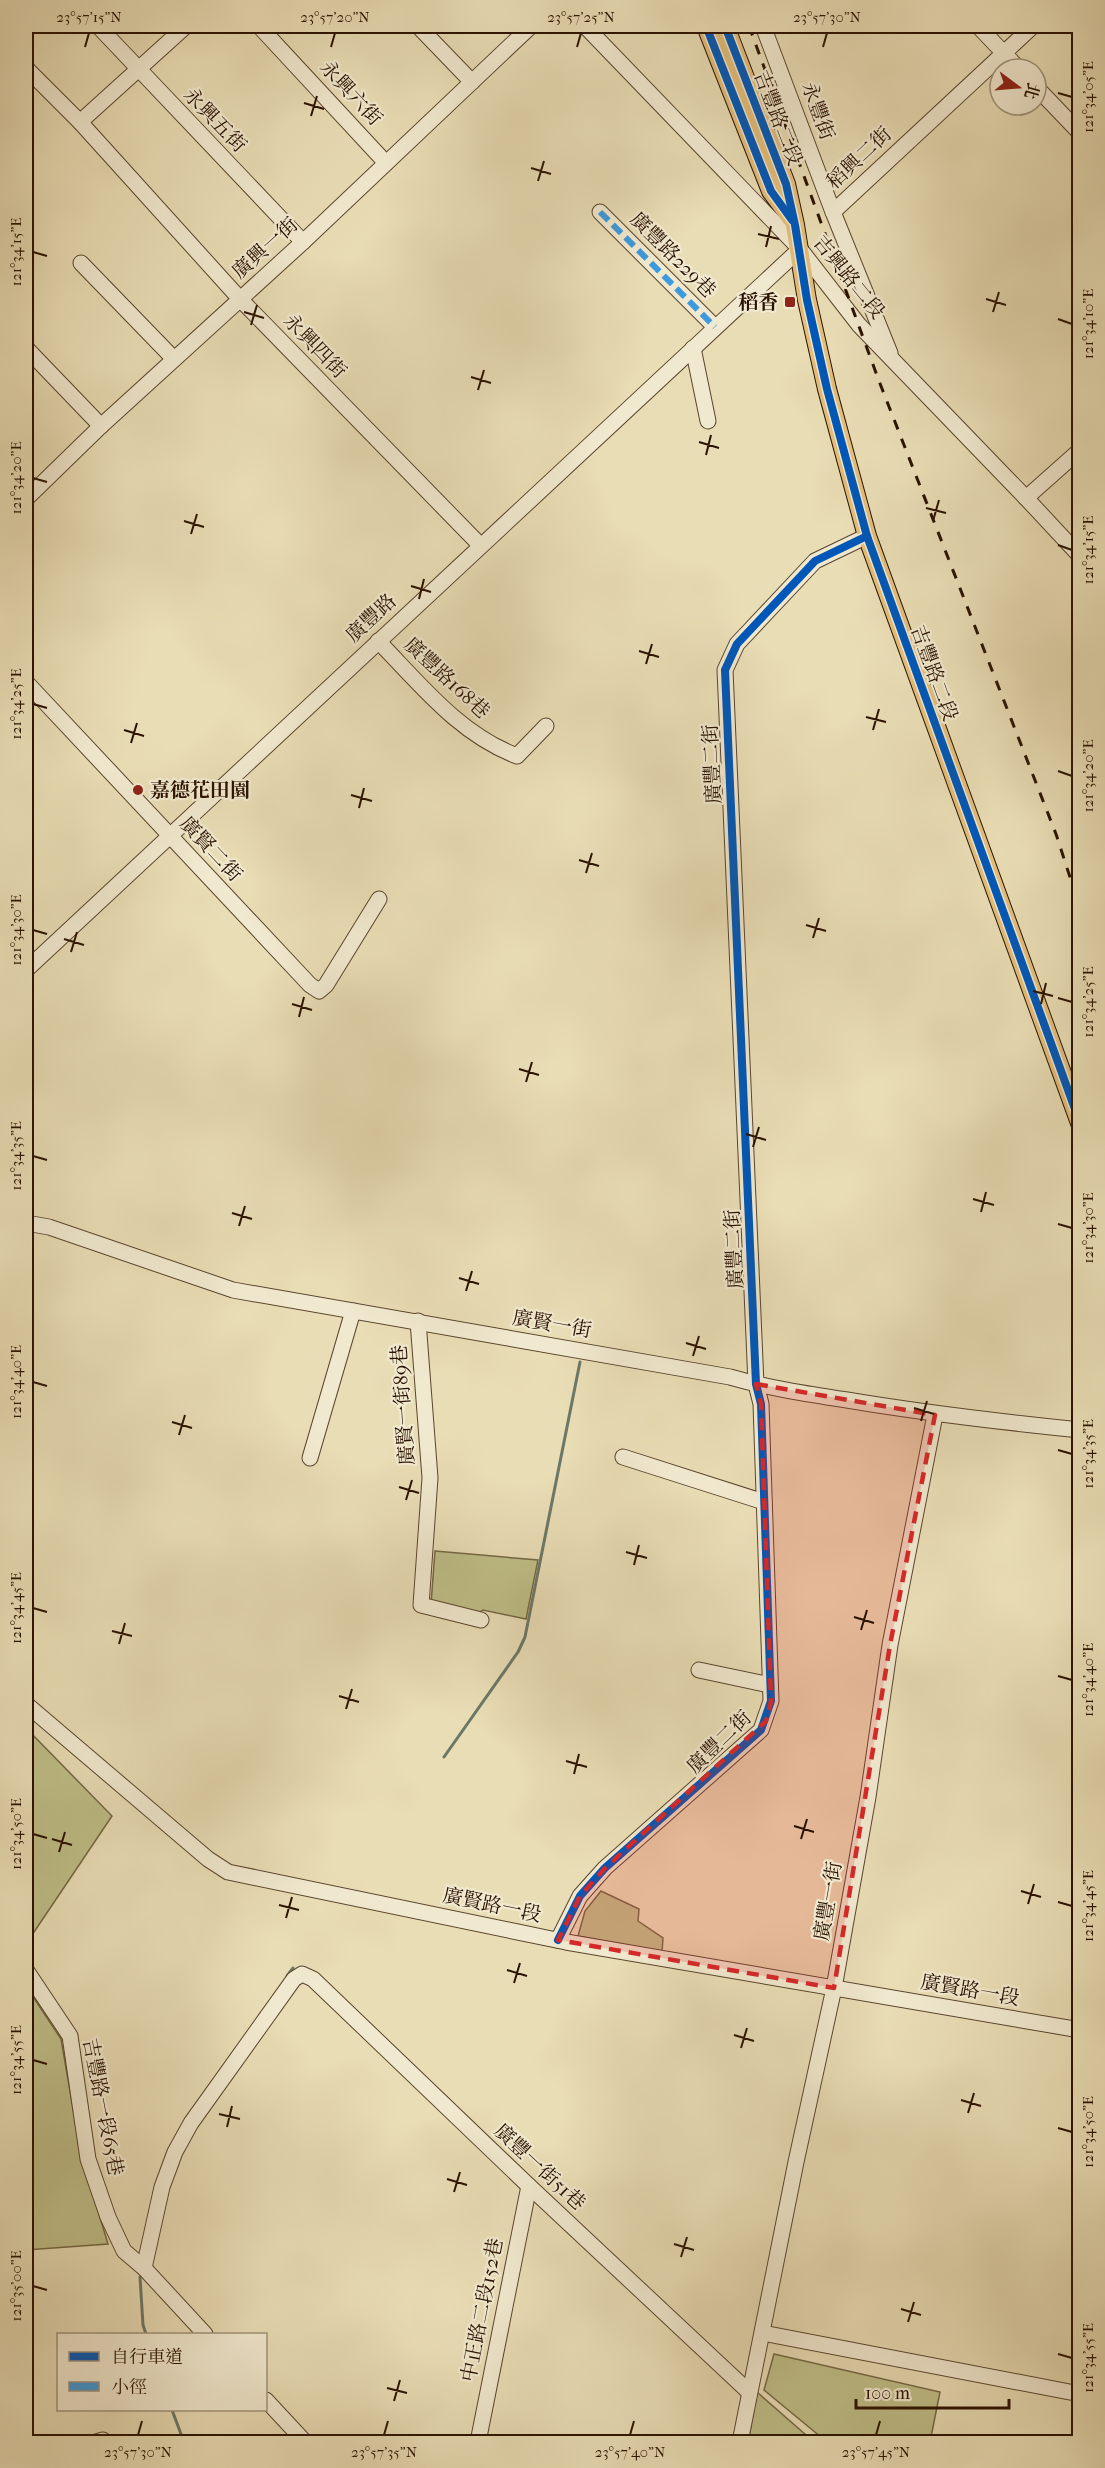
<svg xmlns="http://www.w3.org/2000/svg" width="1105" height="2468" viewBox="0 0 1105 2468" font-family="'IM FELL French Canon','Noto Serif TC',serif">
<style>
.green{fill:#bfbe88;stroke:#746844;stroke-width:1.5}
.lines{fill:none;stroke-linecap:round;stroke-linejoin:round}
.stream{stroke:#6b7868;stroke-width:3}
.minor-casing{stroke:#5a452d;stroke-width:17}
.major-casing{stroke:#2a1200;stroke-width:20}
.minor{stroke:#f1e9cf;stroke-width:15}
.major{stroke:#e4be7a;stroke-width:18}
.rail{stroke:#2a1200;stroke-width:3;stroke-dasharray:10 10;stroke-linecap:butt}
.quiet{stroke:#3d9adc;stroke-width:6;stroke-dasharray:12 6;stroke-linecap:butt}
.cycleway-casing{stroke:#f1e9cf;stroke-width:11}
.cycleway{stroke:#0057b8;stroke-width:8}
.marked{fill:#d62828;fill-opacity:0.2;stroke:#d62828;stroke-width:4.5;stroke-dasharray:12 8;stroke-linejoin:round}
.ticks{fill:none;stroke:#2a1200;stroke-width:2}
.poi-dot{fill:#8f2418;stroke:#f1e9cf;stroke-width:2}
.labels{text-anchor:middle;dominant-baseline:central;stroke-width:4.5;stroke-linejoin:round;paint-order:stroke}
.street-label{font-size:20px;fill:#2a1200;stroke:#f1e9cf}
.poi-label{font-size:20px;font-weight:bold;fill:#2a1200;stroke:#f1e9cf;text-anchor:end}
.neatline{fill:none;stroke:#2a1200;stroke-width:2}
.ticks-label{font-size:15px;text-anchor:middle;fill:#2a1200}
</style>
<rect width="100%" height="100%" fill="#e9ddb5"/>
<filter id="stains"><feTurbulence type="fractalNoise" baseFrequency=".00333" numOctaves="4"/><feColorMatrix values="0 0 0 0 .2 0 0 0 0 .09 0 0 0 0 .02 0 0 0 .5 -.17"/></filter>
<radialGradient id="worn" r=".72"><stop offset=".6" stop-color="#630" stop-opacity="0"/><stop offset="1" stop-color="#630" stop-opacity=".3"/></radialGradient>
<g class="green">
<polygon points="435,1551 538,1560 526,1619 483,1610 477,1614 431,1604"/>
<polygon points="26,1728 112,1816 26,1944"/>
<polygon points="601,1891 639,1909 638,1921 663,1938 662,1952 578,1936 585,1911"/>
<polygon points="26,1986 61,2039 81,2154 108,2244 26,2250"/>
<polygon points="774,2354 940,2392 930,2442 827,2442 764,2390"/>
<polygon points="757,2392 814,2442 748,2442"/>
</g>
<g class="lines">
<g class="stream">
<polyline points="444,1757 518,1652 525,1637 580,1362"/>
<polyline points="287,1976 293,1968"/>
<polyline points="140,2277 143,2325 146,2334"/>
<polyline points="172,2410 184,2442"/>
</g>
<defs>
<g id="minor">
<polyline points="98,26 303,242"/>
<polyline points="259,26 386,163"/>
<polyline points="418,26 472,82"/>
<polyline points="585,26 800,249 859,325 1026,498 1080,556"/>
<polyline points="763,26 833,212 890,353"/>
<polyline points="978,26 1019,69"/>
<polyline points="26,68 80,122 240,299 480,545"/>
<polyline points="1036,87 1080,133"/>
<polyline points="80,122 186,26"/>
<polyline points="600,212 715,327"/>
<polyline points="833,212 1033,26"/>
<polyline points="81,263 174,359"/>
<polyline points="26,348 101,426"/>
<polyline points="693,348 708,421"/>
<polyline points="1026,498 1080,450"/>
<polyline points="26,499 101,426 303,242 531,26"/>
<path d="M378,641C420,684 459,734 517,756L546,726"/>
<polyline points="26,682 310,985 319,991 326,985 379,899"/>
<polyline points="26,970 800,249"/>
<path d="M26,1223L49,1227L233,1290L730,1377C768,1388 807,1394 847,1400C924,1413 1002,1422 1080,1430"/>
<polyline points="418,1321 430,1478 421,1605 481,1620"/>
<polyline points="623,1457 764,1502"/>
<polyline points="310,1458 353,1311"/>
<polyline points="699,1670 770,1685"/>
<polyline points="26,1704 208,1859 228,1872 566,1942 1080,2030"/>
<polyline points="558,1940 580,1896 605,1868 761,1730 771,1701 761,1404 756,1384 725,670 737,644 815,561 867,536"/>
<polyline points="26,1970 70,2036 88,2159 108,2217 124,2251 144,2268 205,2334"/>
<polyline points="144,2268 162,2187 175,2152 191,2123 294,1979 302,1974 313,1979 529,2186 749,2392"/>
<polyline points="763,2333 1080,2394"/>
<polyline points="266,2400 305,2442"/>
<polyline points="96,2442 103,2440 104,2442"/>
<polyline points="478,2442 529,2186"/>
<polyline points="740,2442 796,2162 834,1988 868,1797 890,1645 935,1415"/>
</g>
<g id="major">
<polyline points="706,26 771,191 791,218"/>
<polyline points="725,26 786,184 795,225 807,300 827,389 867,536 1080,1123"/>
</g>
</defs>
<use href="#minor" class="minor-casing"/>
<use href="#major" class="major-casing"/>
<use href="#minor" class="minor"/>
<use href="#major" class="major"/>
<polyline class="rail" points="749,26 879,381 1056,834 1080,908"/>
<polyline class="quiet" points="600,212 715,327"/>
<defs>
<g id="cycleway">
<polyline points="706,26 771,191 792,220"/>
<polyline points="725,26 786,184 795,225 807,300 827,389 867,536 1080,1123"/>
<polyline points="558,1940 580,1896 605,1868 761,1730 771,1701 761,1404 756,1384 725,670 737,644 815,561 867,536"/>
</g>
</defs>
<use href="#cycleway" class="cycleway-casing"/>
<use href="#cycleway" class="cycleway"/>
</g>
<path class="marked" d="M756,1384L935,1415L890,1645L834,1988L558,1940L580,1896L605,1868L766,1721L771,1701L761,1404Z"/>
<path class="ticks" d="M85,47L89,33M331,47L335,33M577,47L581,33M823,47L827,33M1058,93L1072,97M304,103L324,109M311,116L317,96M531,168L551,174M538,181L544,161M758,234L779,239M766,247L771,226M33,252L47,256M986,299L1006,305M244,312L264,318M993,312L999,292M1058,319L1072,324M251,325L257,305M471,377L491,383M478,390L484,370M699,442L719,448M706,455L711,435M33,478L47,482M926,508L946,513M184,521L204,527M933,521L939,500M191,534L197,514M1058,545L1072,550M411,586L431,592M419,599L424,579M639,651L659,657M646,664L652,644M33,704L47,708M866,717L886,722M124,730L144,736M873,730L879,709M131,743L137,723M1058,771L1072,776M351,795L372,801M359,808L364,788M579,860L599,866M586,873L592,853M806,925L826,931M33,930L47,934M813,938L819,918M64,939L84,945M71,952L77,932M1033,991L1053,996M1058,998L1072,1002M292,1004L312,1010M1041,1004L1046,983M299,1017L304,997M519,1069L539,1075M526,1082L532,1062M746,1134L766,1140M753,1147L759,1127M33,1156L47,1160M973,1199L994,1205M981,1212L986,1192M232,1213L252,1219M1058,1224L1072,1228M239,1226L245,1206M459,1278L479,1284M466,1291L472,1271M686,1343L706,1349M693,1356L699,1336M33,1382L47,1386M914,1408L934,1414M921,1421L927,1401M172,1422L192,1428M179,1435L185,1415M1058,1450L1072,1454M399,1487L419,1493M406,1500L412,1480M626,1552L647,1558M634,1565L639,1545M33,1608L47,1612M854,1617L874,1623M861,1630L867,1610M112,1631L132,1636M119,1644L125,1623M1058,1676L1072,1680M339,1696L359,1702M346,1709L352,1689M566,1761L587,1767M574,1774L579,1754M794,1826L814,1832M33,1834L47,1838M52,1839L72,1845M801,1839L807,1819M59,1852L65,1832M1021,1891L1041,1897M1058,1902L1072,1906M1028,1904L1034,1884M279,1905L299,1910M286,1918L292,1897M507,1970L527,1976M514,1983L520,1963M734,2035L754,2041M741,2048L747,2028M33,2060L47,2064M961,2100L981,2106M968,2113L974,2093M219,2114L240,2119M227,2127L232,2106M1058,2128L1072,2132M447,2179L467,2185M454,2192L460,2172M674,2244L694,2250M681,2257L687,2237M33,2286L47,2290M901,2309L921,2315M908,2322L914,2302M1058,2354L1072,2358M387,2388L407,2393M394,2401L400,2380M138,2435L142,2421M384,2435L388,2421M630,2435L634,2421M876,2435L880,2421"/>
<g class="poi-dot">
<rect x="784" y="296" width="12" height="12" rx="3"/>
<circle cx="138" cy="790" r="6"/>
</g>
<g class="labels">
<g class="street-label">
<text transform="translate(351 93) rotate(47)">永興六街</text>
<text transform="translate(818 111) rotate(70)">永豐街</text>
<text transform="translate(778 118) rotate(69)">吉豐路二段</text>
<text transform="translate(215 120) rotate(46)">永興五街</text>
<text transform="translate(859 158) rotate(-43)">稻興二街</text>
<text transform="translate(265 248) rotate(-42)">廣興一街</text>
<text transform="translate(673 255) rotate(45)">廣豐路229巷</text>
<text transform="translate(849 277) rotate(51)">吉興路二段</text>
<text transform="translate(315 346) rotate(46)">永興四街</text>
<text transform="translate(371 618) rotate(-43)">廣豐路</text>
<text transform="translate(934 673) rotate(70)">吉豐路二段</text>
<text transform="translate(447 678) rotate(43)">廣豐路168巷</text>
<text transform="translate(712 764) rotate(-93)">廣豐二街</text>
<text transform="translate(211 849) rotate(47)">廣賢二街</text>
<text transform="translate(734 1249) rotate(-93)">廣豐二街</text>
<text transform="translate(552 1324) rotate(10)">廣賢一街</text>
<text transform="translate(403 1405) rotate(-94)">廣賢一街89巷</text>
<text transform="translate(719 1742) rotate(-44)">廣豐二街</text>
<text transform="translate(828 1901) rotate(-80)">廣豐一街</text>
<text transform="translate(492 1905) rotate(12)">廣賢路一段</text>
<text transform="translate(970 1990) rotate(10)">廣賢路一段</text>
<text transform="translate(103 2107) rotate(79)">吉豐路一段65巷</text>
<text transform="translate(540 2167) rotate(43)">廣豐一街51巷</text>
<text transform="translate(482 2310) rotate(-79)">中正路二段152巷</text>
</g>
<g class="poi-label">
<text x="778" y="302">稻香</text>
<text x="150" y="790" text-anchor="start">嘉德花田園</text>
</g>
</g>
<rect width="1105" height="2468" fill="none" stroke="#e9ddb5" stroke-width="66"/>
<rect x="57" y="2333" width="210" height="78" fill="#f1e9cf" stroke="#a1937c" stroke-width="1.5"/>
<rect x="69" y="2352" width="30" height="9" fill="#0057b8" stroke="#a1937c" stroke-width="1.5"/>
<text x="111" y="2363" font-size="18" fill="#2a1200">自行車道</text>
<rect x="69" y="2382" width="30" height="9" fill="#3d9adc" stroke="#a1937c" stroke-width="1.5"/>
<text x="111" y="2393" font-size="18" fill="#2a1200">小徑</text>
<g transform="translate(1018 87) rotate(106)"><circle r="28" fill="#f1e9cf" stroke="#a1937c" stroke-width="1.5"/>
<path d="M0-4.5L10 22L0 15L-10 22Z" fill="#8f2418"/>
<text y="-9" font-size="16" font-weight="bold" text-anchor="middle" fill="#2a1200">北</text>
</g>
<path d="M856 2399v9h153v-9" fill="none" stroke="#2a1200" stroke-width="3"/>
<text x="865" y="2399" font-size="18" fill="#2a1200" stroke="#f1e9cf" stroke-width="4.5" paint-order="stroke">100 m</text>
<rect x="33" y="33" width="1039" height="2402" class="neatline"/>
<g class="ticks-label">
<text x="89" y="22">23°57'15"N</text>
<text x="335" y="22">23°57'20"N</text>
<text x="581" y="22">23°57'25"N</text>
<text x="827" y="22">23°57'30"N</text>
<text transform="translate(1088 97) rotate(-90)" y="5">121°34'05"E</text>
<text transform="translate(16 252) rotate(-90)" y="5">121°34'15"E</text>
<text transform="translate(1088 324) rotate(-90)" y="5">121°34'10"E</text>
<text transform="translate(16 478) rotate(-90)" y="5">121°34'20"E</text>
<text transform="translate(1088 550) rotate(-90)" y="5">121°34'15"E</text>
<text transform="translate(16 704) rotate(-90)" y="5">121°34'25"E</text>
<text transform="translate(1088 776) rotate(-90)" y="5">121°34'20"E</text>
<text transform="translate(16 930) rotate(-90)" y="5">121°34'30"E</text>
<text transform="translate(1088 1002) rotate(-90)" y="5">121°34'25"E</text>
<text transform="translate(16 1156) rotate(-90)" y="5">121°34'35"E</text>
<text transform="translate(1088 1228) rotate(-90)" y="5">121°34'30"E</text>
<text transform="translate(16 1382) rotate(-90)" y="5">121°34'40"E</text>
<text transform="translate(1088 1454) rotate(-90)" y="5">121°34'35"E</text>
<text transform="translate(16 1608) rotate(-90)" y="5">121°34'45"E</text>
<text transform="translate(1088 1680) rotate(-90)" y="5">121°34'40"E</text>
<text transform="translate(16 1834) rotate(-90)" y="5">121°34'50"E</text>
<text transform="translate(1088 1906) rotate(-90)" y="5">121°34'45"E</text>
<text transform="translate(16 2060) rotate(-90)" y="5">121°34'55"E</text>
<text transform="translate(1088 2132) rotate(-90)" y="5">121°34'50"E</text>
<text transform="translate(16 2286) rotate(-90)" y="5">121°35'00"E</text>
<text transform="translate(1088 2358) rotate(-90)" y="5">121°34'55"E</text>
<text x="138" y="2457">23°57'30"N</text>
<text x="384" y="2457">23°57'35"N</text>
<text x="630" y="2457">23°57'40"N</text>
<text x="876" y="2457">23°57'45"N</text>
</g>
<rect width="100%" height="100%" filter="url(#stains)"/>
<rect width="100%" height="100%" fill="url(#worn)"/>
</svg>
